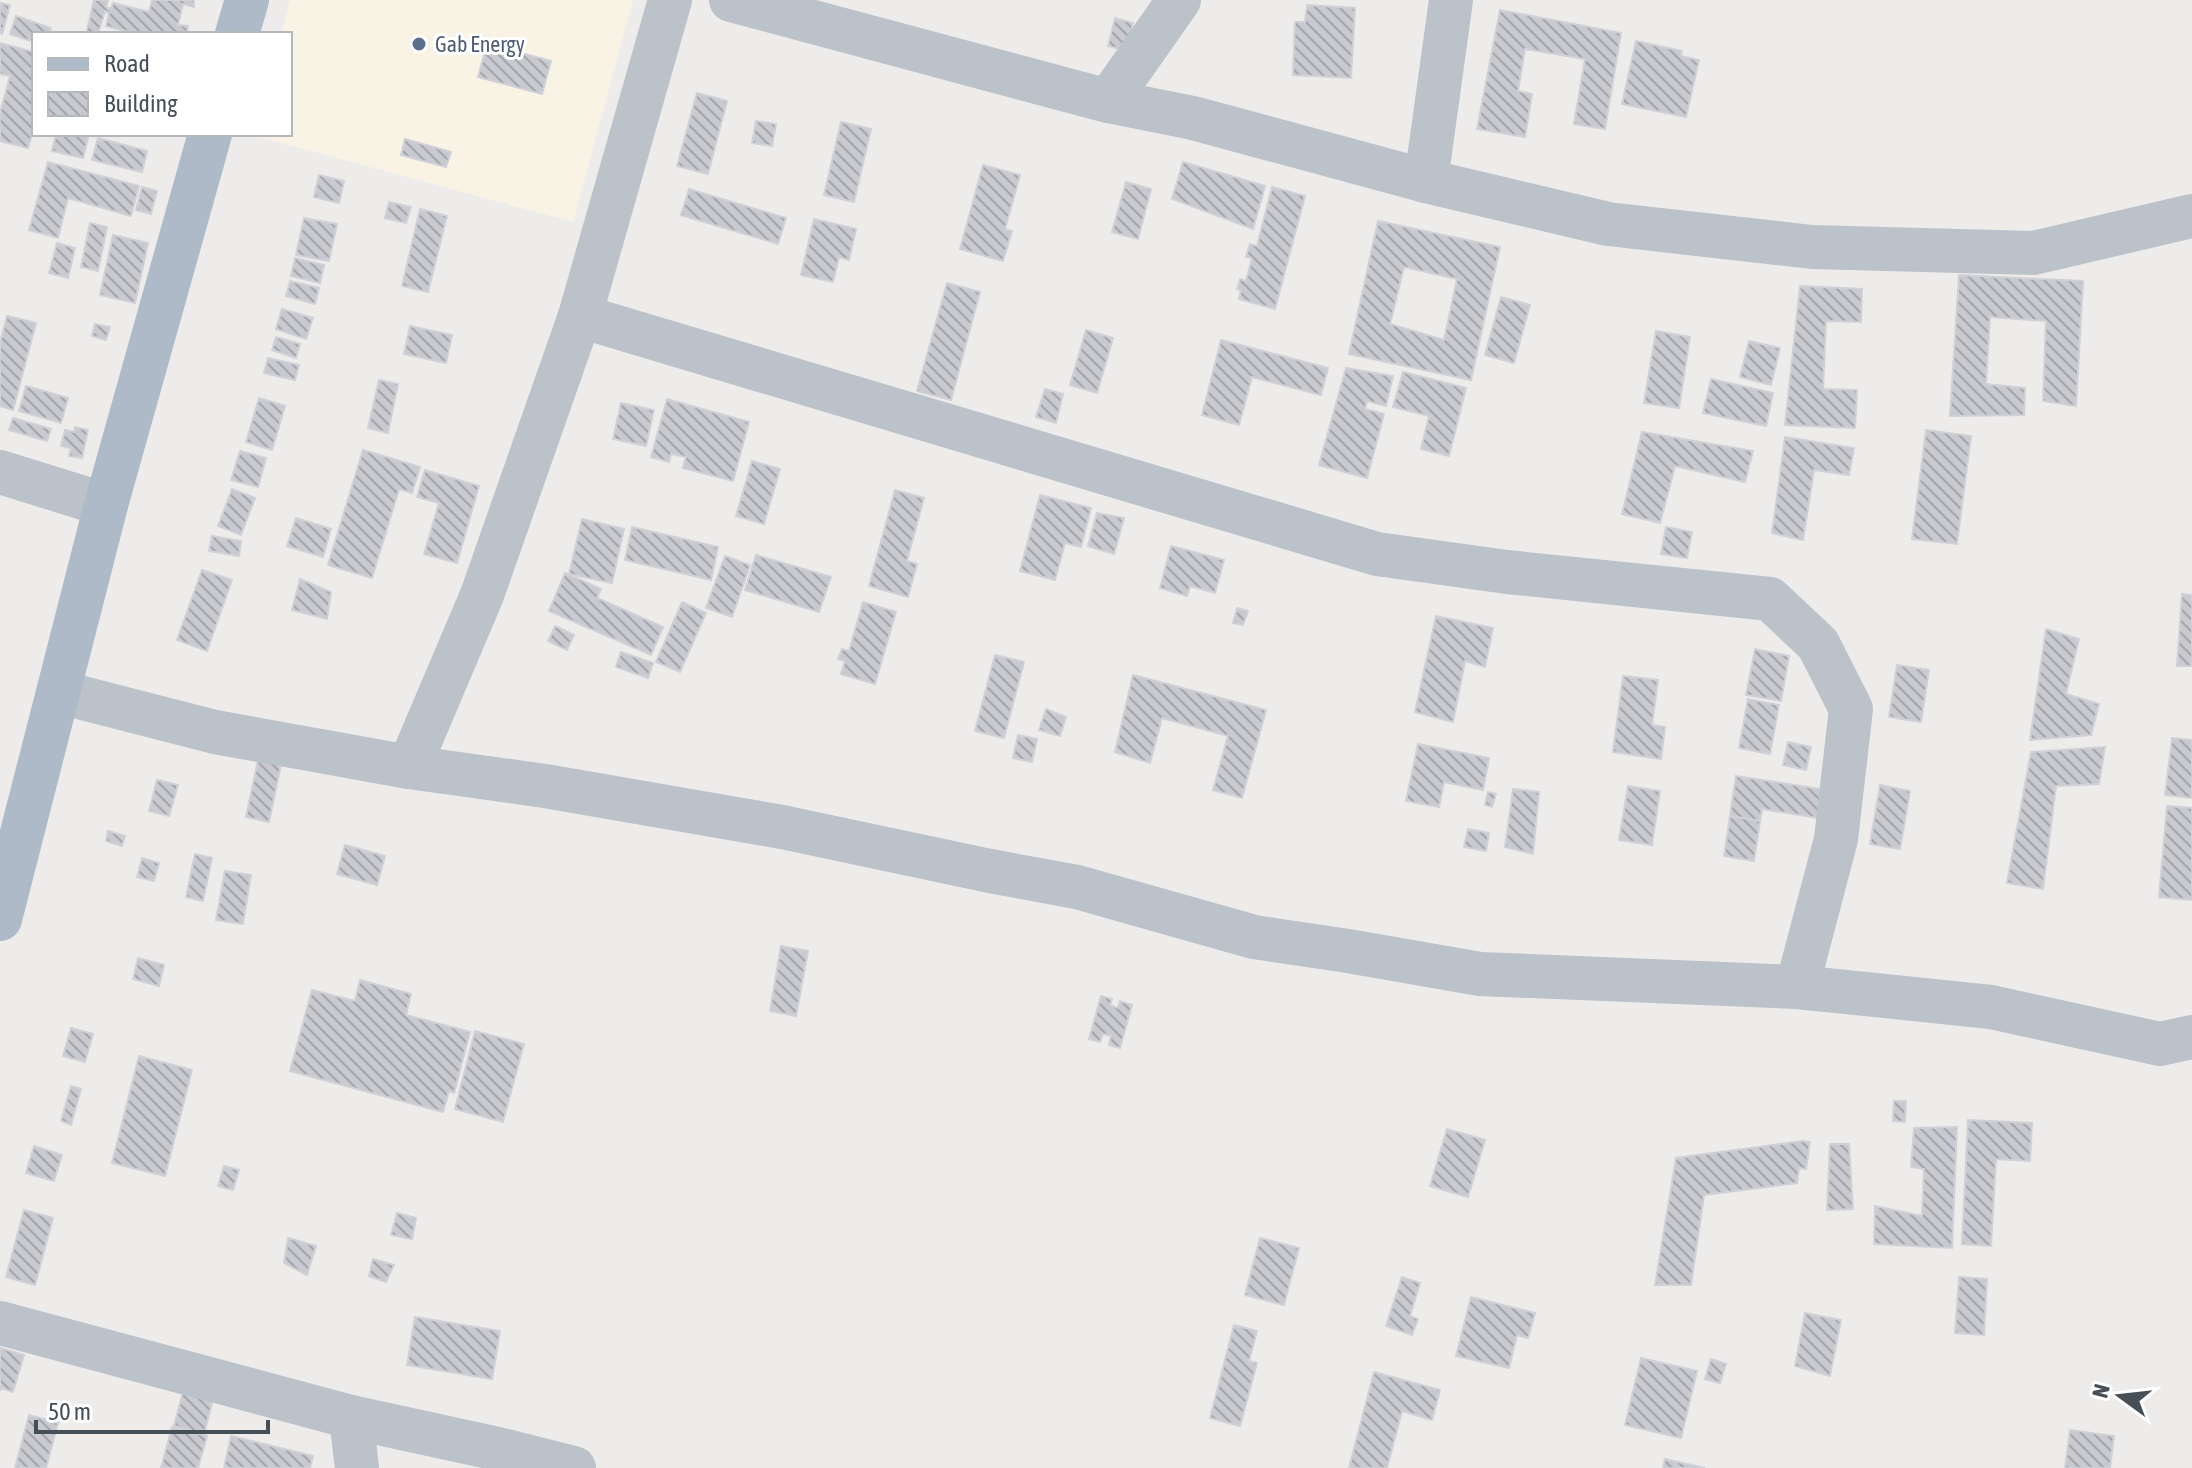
<svg xmlns="http://www.w3.org/2000/svg" width="2192" height="1468" viewBox="0 0 2192 1468" font-family="'Asap Condensed',sans-serif">
<style>
.commercial{fill:#f8f3e5}
.building{fill:url(#building-back-hatch);stroke:#d0d1d6;stroke-width:2;fill-rule:evenodd}
.lines{fill:none;stroke-linecap:round;stroke-linejoin:round}
.minor{stroke:#bbc2c9;stroke-width:44}
.major{stroke:#aebac7;stroke-width:44}
.service-dot{fill:#5c6f8a;stroke:#fff;stroke-width:3}
.labels{text-anchor:middle;dominant-baseline:central;stroke-width:6;stroke-linejoin:round;paint-order:stroke}
.service-label{font-size:22px;fill:#4e5e75;stroke:#fff;text-anchor:start}
</style>
<defs>
<pattern id="building-back-hatch" width="6" height="6" patternUnits="userSpaceOnUse" patternTransform="scale(2)"><rect width="6" height="6" fill="#c9cacf"/><path d="M-1 5l2 2M0 0l6 6M5-1l2 2" fill="none" stroke="#a5a6ab"/></pattern>
</defs>
<rect width="100%" height="100%" fill="#eeebeb"/>
<polygon class="commercial" points="290,0 633,0 573,222 252,135 290,134 290,34 281,34"/>
<g class="building">
<polygon points="94,0 108,0 106,7 111,9 113,3 149,12 152,0 194,0 194,7 183,4 178,25 188,26 187,34 137,34 106,26 109,13 105,11 98,34 86,34"/>
<polygon points="0,3 10,5 2,34 0,33"/>
<polygon points="1307,5 1355,8 1351,78 1293,75 1295,22 1305,22"/>
<polygon points="1500,10 1621,33 1605,129 1574,124 1585,59 1525,49 1518,91 1532,94 1525,137 1477,129"/>
<polygon points="16,16 51,28 49,34 34,34 34,42 10,34"/>
<polygon points="1115,18 1133,23 1127,51 1108,46"/>
<polygon points="1636,41 1682,51 1681,56 1699,60 1686,117 1622,104"/>
<polygon points="0,43 34,52 34,128 28,148 0,141 0,113 10,76 0,74"/>
<polygon points="487,44 551,61 542,94 478,77"/>
<polygon points="697,93 727,101 708,174 677,166"/>
<polygon points="756,121 776,124 772,146 752,143"/>
<polygon points="841,122 871,129 854,202 824,195"/>
<polygon points="56,134 89,134 83,158 52,151"/>
<polygon points="98,138 147,151 142,172 92,160"/>
<polygon points="405,139 451,152 446,167 401,155"/>
<polygon points="48,162 139,186 131,216 68,198 58,238 29,230"/>
<polygon points="1183,162 1265,186 1253,229 1172,199"/>
<polygon points="983,165 1020,175 1005,229 1012,231 1003,261 960,249"/>
<polygon points="319,175 344,181 339,203 314,197"/>
<polygon points="1126,182 1151,189 1138,239 1112,232"/>
<polygon points="142,187 157,191 151,214 136,210"/>
<polygon points="1272,187 1305,196 1275,309 1239,299 1241,290 1237,289 1240,279 1246,281 1252,258 1246,257 1250,244 1257,246"/>
<polygon points="689,189 786,218 778,244 681,215"/>
<polygon points="389,202 411,207 406,223 385,218"/>
<polygon points="420,209 447,216 428,292 402,286"/>
<polygon points="304,218 337,224 329,261 296,255"/>
<polygon points="814,219 856,229 849,260 839,257 833,282 801,275"/>
<path d="M1378,221L1500,247L1471,380L1349,354ZM1404,267L1457,279L1444,340L1390,324Z"/>
<polygon points="90,223 107,227 98,271 81,267"/>
<polygon points="113,235 148,243 135,303 100,295"/>
<polygon points="57,243 75,248 68,278 49,273"/>
<polygon points="295,258 324,265 320,283 291,276"/>
<polygon points="1959,275 2083,281 2076,406 2043,401 2046,321 1990,317 1986,384 2025,388 2024,415 1950,416"/>
<polygon points="290,281 319,288 315,304 286,296"/>
<polygon points="947,283 980,292 951,400 917,391"/>
<polygon points="1800,286 1862,289 1861,322 1826,321 1823,389 1857,390 1855,428 1785,425"/>
<polygon points="1501,297 1530,305 1514,363 1485,355"/>
<polygon points="282,309 313,318 306,339 276,329"/>
<polygon points="7,316 36,323 13,410 0,406 0,343"/>
<polygon points="95,324 110,327 106,340 92,336"/>
<polygon points="410,326 452,335 446,363 404,354"/>
<polygon points="1086,330 1113,338 1097,393 1070,385"/>
<polygon points="1656,331 1690,337 1679,408 1644,403"/>
<polygon points="276,337 300,344 296,358 272,350"/>
<polygon points="1221,340 1328,368 1321,395 1252,377 1239,425 1202,415"/>
<polygon points="1749,341 1780,348 1771,385 1740,377"/>
<polygon points="268,358 299,365 295,380 264,373"/>
<polygon points="1346,368 1393,376 1386,406 1367,401 1365,409 1384,414 1367,478 1319,465"/>
<polygon points="1403,372 1466,388 1449,456 1421,449 1429,416 1393,407"/>
<polygon points="1711,379 1773,393 1766,426 1703,413"/>
<polygon points="379,380 398,384 388,433 368,428"/>
<polygon points="26,386 68,398 61,423 19,411"/>
<polygon points="1045,389 1063,394 1056,423 1036,417"/>
<polygon points="259,398 285,406 272,450 246,442"/>
<polygon points="667,399 749,422 733,481 683,468 686,457 671,454 669,462 651,457"/>
<polygon points="621,403 654,410 646,446 613,439"/>
<polygon points="13,418 51,429 47,441 9,430"/>
<polygon points="75,427 88,430 82,458 69,456 71,448 61,446 65,430 74,432"/>
<polygon points="1926,430 1971,436 1957,544 1912,539"/>
<polygon points="1642,432 1753,451 1745,482 1675,466 1660,523 1622,514"/>
<polygon points="1785,437 1854,448 1849,475 1814,470 1803,540 1772,533"/>
<polygon points="363,450 420,467 412,493 399,489 372,578 328,565"/>
<polygon points="240,451 266,458 258,487 231,480"/>
<polygon points="752,461 780,469 764,524 736,516"/>
<polygon points="425,470 479,486 457,563 424,554 439,503 417,497"/>
<polygon points="232,489 255,498 241,535 218,526"/>
<polygon points="895,490 924,498 907,561 917,564 908,597 869,586"/>
<polygon points="1040,495 1091,508 1081,547 1065,543 1055,580 1020,571"/>
<polygon points="1097,513 1124,518 1114,554 1088,546"/>
<polygon points="296,518 331,529 323,557 287,546"/>
<polygon points="582,519 624,529 612,583 569,574"/>
<polygon points="632,527 718,547 711,580 625,560"/>
<polygon points="1666,527 1692,532 1687,558 1661,554"/>
<polygon points="212,536 241,541 239,556 209,551"/>
<polygon points="1171,546 1224,560 1215,593 1190,586 1187,596 1160,588"/>
<polygon points="756,555 831,577 819,612 745,590"/>
<polygon points="725,556 750,565 732,617 706,608"/>
<polygon points="202,570 232,580 207,651 177,640"/>
<polygon points="565,573 601,589 597,598 663,627 651,655 549,611"/>
<polygon points="300,579 331,592 327,619 292,610"/>
<polygon points="2182,594 2192,595 2192,666 2177,666"/>
<polygon points="682,602 706,613 680,672 656,662"/>
<polygon points="863,602 896,612 875,684 841,674 845,661 838,659 842,649 849,651"/>
<polygon points="1237,608 1248,611 1243,625 1233,623"/>
<polygon points="1436,616 1493,628 1485,667 1465,661 1453,722 1415,712"/>
<polygon points="555,626 574,635 567,650 548,641"/>
<polygon points="2046,629 2079,639 2066,694 2099,704 2091,735 2030,740"/>
<polygon points="1755,649 1789,656 1781,701 1746,695"/>
<polygon points="621,652 653,663 648,678 616,667"/>
<polygon points="995,655 1024,662 1004,738 975,731"/>
<polygon points="1897,665 1929,670 1921,722 1889,717"/>
<polygon points="1133,675 1266,710 1242,798 1213,790 1228,736 1162,718 1150,763 1115,752"/>
<polygon points="1623,676 1658,680 1652,725 1665,727 1661,759 1613,752"/>
<polygon points="1748,699 1779,705 1770,754 1739,748"/>
<polygon points="1046,709 1066,717 1060,736 1039,730"/>
<polygon points="1018,735 1037,739 1032,762 1013,758"/>
<polygon points="2172,738 2192,740 2192,798 2165,795"/>
<polygon points="1788,742 1811,747 1806,770 1783,765"/>
<polygon points="1418,744 1489,758 1483,790 1444,782 1439,807 1406,801"/>
<polygon points="2105,747 2099,784 2056,786 2043,889 2007,883 2031,752"/>
<polygon points="259,755 282,760 269,822 246,817"/>
<polygon points="1736,776 1828,790 1824,819 1762,809 1760,821 1730,816"/>
<polygon points="157,780 178,785 169,816 149,811"/>
<polygon points="1880,785 1910,791 1900,849 1870,844"/>
<polygon points="1628,786 1660,791 1652,845 1619,840"/>
<polygon points="1513,789 1539,792 1533,854 1505,847"/>
<polygon points="1488,792 1496,794 1492,807 1485,805"/>
<polygon points="2167,806 2192,808 2192,900 2159,897"/>
<polygon points="1730,816 1760,821 1754,861 1724,856"/>
<polygon points="1468,829 1489,833 1486,851 1464,847"/>
<polygon points="108,831 125,836 122,846 106,841"/>
<polygon points="345,845 385,856 377,885 337,874"/>
<polygon points="195,854 212,858 203,901 186,897"/>
<polygon points="142,858 159,863 154,881 137,877"/>
<polygon points="225,871 251,875 243,924 216,920"/>
<polygon points="781,946 808,951 796,1016 770,1011"/>
<polygon points="138,958 164,965 159,986 133,979"/>
<polygon points="360,980 411,994 406,1015 470,1032 454,1093 449,1091 443,1112 290,1071 312,990 355,1001"/>
<polygon points="1101,996 1112,999 1110,1005 1118,1008 1120,1001 1132,1005 1120,1048 1109,1045 1111,1036 1103,1034 1100,1042 1089,1039"/>
<polygon points="71,1028 93,1034 85,1062 63,1056"/>
<polygon points="475,1031 524,1044 503,1122 455,1109"/>
<polygon points="139,1056 192,1070 165,1176 112,1163"/>
<polygon points="71,1086 81,1089 71,1125 61,1121"/>
<polygon points="1894,1101 1906,1101 1905,1122 1893,1121"/>
<polygon points="1968,1120 2032,1123 2030,1161 1996,1159 1991,1246 1962,1244"/>
<polygon points="1957,1127 1952,1248 1874,1244 1875,1206 1922,1216 1924,1169 1911,1167 1914,1128"/>
<polygon points="1447,1129 1485,1140 1468,1197 1430,1186"/>
<polygon points="1803,1141 1810,1142 1806,1169 1799,1168 1797,1183 1704,1195 1691,1285 1655,1285 1676,1158"/>
<polygon points="1830,1144 1849,1144 1853,1209 1827,1210"/>
<polygon points="34,1146 62,1155 54,1181 26,1173"/>
<polygon points="224,1166 239,1170 233,1190 218,1186"/>
<polygon points="24,1210 53,1218 35,1285 6,1277"/>
<polygon points="397,1213 416,1218 412,1239 391,1235"/>
<polygon points="288,1238 316,1246 307,1275 284,1263"/>
<polygon points="1260,1238 1299,1248 1284,1305 1245,1295"/>
<polygon points="373,1259 394,1265 386,1282 369,1276"/>
<polygon points="1402,1277 1420,1283 1410,1316 1418,1319 1412,1335 1386,1326"/>
<polygon points="1959,1277 1987,1279 1984,1335 1955,1333"/>
<polygon points="1471,1297 1535,1313 1528,1338 1517,1335 1509,1368 1456,1356"/>
<polygon points="1805,1313 1841,1320 1830,1376 1795,1366"/>
<polygon points="415,1317 500,1331 492,1379 407,1365"/>
<polygon points="1234,1325 1257,1331 1249,1361 1257,1363 1240,1426 1210,1418"/>
<polygon points="0,1348 24,1355 13,1392 1,1388 0,1391"/>
<polygon points="1641,1358 1697,1371 1681,1438 1625,1425"/>
<polygon points="1711,1359 1726,1364 1720,1383 1705,1379"/>
<polygon points="1374,1372 1440,1390 1432,1420 1402,1411 1387,1468 1349,1468"/>
<polygon points="184,1388 214,1396 204,1434 174,1426"/>
<polygon points="29,1415 58,1423 46,1468 15,1468"/>
<polygon points="172,1427 207,1436 198,1468 161,1468"/>
<polygon points="2070,1430 2114,1436 2110,1468 2065,1468"/>
<polygon points="231,1436 313,1456 310,1468 224,1468"/>
<polygon points="1665,1459 1705,1468 1663,1468"/>
</g>
<g class="lines">
<g class="minor">
<polyline points="731,0 1108,101 1193,118 1426,181 1608,224 1812,247 2033,253 2192,216"/>
<polyline points="1108,101 1179,0"/>
<polyline points="1426,181 1451,0"/>
<polyline points="580,316 1377,554 1507,572 1770,599 1818,644 1851,709 1836,839 1797,987"/>
<polyline points="0,472 106,505"/>
<polyline points="59,692 215,732 409,767 545,786 782,827 990,871 1077,887 1254,937 1348,951 1480,974 1797,987 1991,1007 2160,1044 2192,1037"/>
<polyline points="409,767 482,595 580,316 670,0"/>
<polyline points="0,1323 351,1417 498,1449 574,1468"/>
<polyline points="351,1417 357,1468"/>
</g>
<g class="major">
<polyline points="237,34 247,0"/>
<polyline points="0,919 106,505 210,134"/>
</g>
</g>
<circle class="service-dot" cx="419" cy="44" r="8"/>
<g class="labels">
<g class="service-label">
<text x="435" y="44">Gab Energy</text>
</g>
</g>
<rect x="32" y="32" width="260" height="104" fill="#ffffff" stroke="#b5b8bb" stroke-width="2"/>
<rect x="48" y="58" width="40" height="12" fill="#aebac7" stroke="#b5b8bb" stroke-width="2"/>
<text x="104" y="72" font-size="24" fill="#464e56">Road</text>
<rect x="48" y="92" width="40" height="24" fill="url(#building-back-hatch)" stroke="#b5b8bb" stroke-width="2"/>
<text x="104" y="112" font-size="24" fill="#464e56">Building</text>
<g transform="translate(2120 1396) rotate(285)" stroke="#ffffff" stroke-width="6" paint-order="stroke">
<path d="M0-6L14 30L0 20L-14 30Z" fill="#464e56"/>
<text y="-12" font-size="22" font-weight="bold" text-anchor="middle" fill="#464e56">N</text>
</g>
<path d="M36 1420v12h232v-12" fill="none" stroke="#464e56" stroke-width="4"/>
<text x="48" y="1420" font-size="24" fill="#464e56" stroke="#ffffff" stroke-width="6" paint-order="stroke">50 m</text>
</svg>
